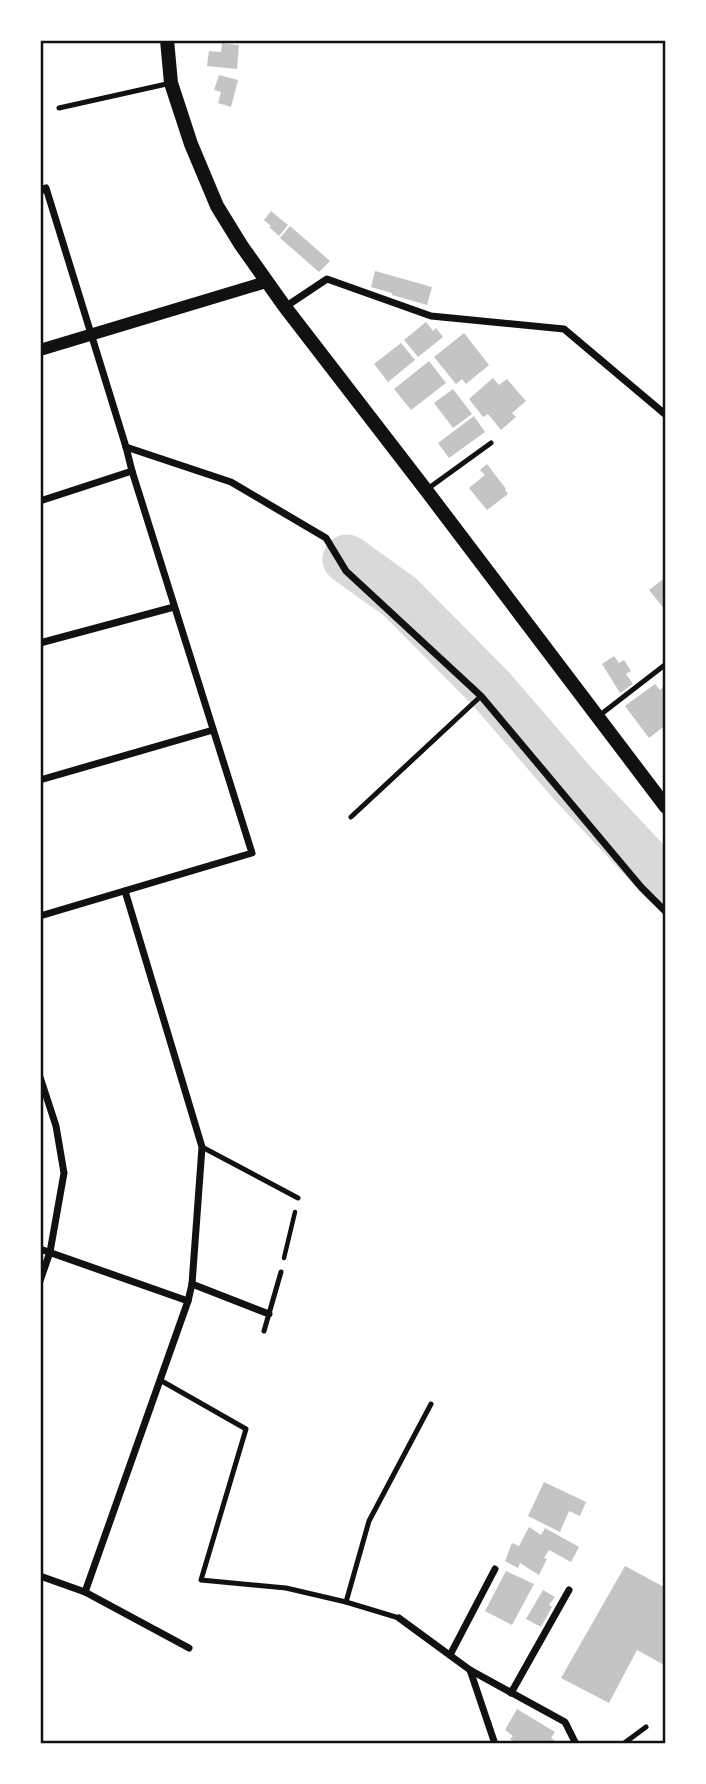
<svg xmlns="http://www.w3.org/2000/svg" width="706" height="1784" viewBox="0 0 706 1784" font-family="Barlow,sans-serif">
<style>
.lines{fill:none;stroke-linecap:round;stroke-linejoin:round}
.river{stroke:#d9d9d9;stroke-width:49}
.building{fill:#c4c4c4}
.path{stroke:#111;stroke-width:4.5}
.service{stroke:#111;stroke-width:5}
.minor{stroke:#111;stroke-width:7}
.tertiary{stroke:#111;stroke-width:12}
.secondary{stroke:#111;stroke-width:14}
.neatline{fill:none;stroke:#111;stroke-width:2.5}
</style>
<rect width="100%" height="100%" fill="#fff"/>
<g class="lines">
<polyline class="river" points="347,559 400,597 491,689 574,785 666,883"/>
</g>
<g class="building">
<polygon points="222,43 239,45 237,69 207,66 209,51 221,52"/>
<polygon points="219,75 238,80 231,107 218,103 221,92 214,90"/>
<polygon points="271,211 288,225 279,236 269,227 271,226 264,220"/>
<polygon points="290,226 330,261 319,272 280,238"/>
<polygon points="375,271 432,287 427,305 392,295 392,293 371,287"/>
<polygon points="426,322 433,331 436,328 443,337 418,357 404,340"/>
<polygon points="464,333 489,365 466,384 462,379 456,384 434,357"/>
<polygon points="401,343 415,360 388,382 374,364"/>
<polygon points="429,361 446,383 411,410 394,389"/>
<polygon points="493,378 499,385 507,379 526,401 512,413 516,417 501,430 488,414 483,417 469,399"/>
<polygon points="453,389 472,414 453,428 434,403"/>
<polygon points="474,416 485,432 449,458 438,443"/>
<polygon points="487,464 506,489 505,490 508,494 487,510 469,488 485,475 480,470"/>
<polygon points="666,577 666,611 649,590"/>
<polygon points="614,656 619,663 624,660 631,671 626,674 633,684 620,693 602,664"/>
<polygon points="655,684 660,690 666,685 666,725 649,738 625,706"/>
<polygon points="544,1482 586,1502 580,1516 569,1511 560,1532 528,1516"/>
<polygon points="529,1527 541,1535 545,1528 579,1547 571,1562 549,1550 544,1558 547,1559 539,1575 520,1563 518,1568 505,1561 512,1543 519,1546"/>
<polygon points="625,1566 666,1588 666,1666 637,1650 609,1703 561,1678"/>
<polygon points="506,1571 534,1584 512,1625 485,1611"/>
<polygon points="543,1590 555,1597 549,1605 552,1607 541,1627 526,1619"/>
<polygon points="517,1709 555,1732 551,1738 557,1742 556,1744 517,1744 510,1739 513,1736 505,1730"/>
</g>
<g class="lines">
<polyline class="path" points="284,1258 295,1212"/>
<g class="service">
<polyline points="59,108 171,83"/>
<polyline points="426,490 491,443"/>
<polyline points="600,715 666,664"/>
<polyline points="351,817 481,696"/>
<polyline points="202,1147 298,1198"/>
<polyline points="264,1331 281,1272"/>
<polyline points="160,1380 246,1429 201,1580 286,1588 346,1602 399,1618"/>
<polyline points="346,1602 369,1521 431,1404"/>
<polyline points="623,1744 646,1727"/>
</g>
<g class="minor">
<polyline points="40,191 46,188 126,447 132,471 252,853 40,916"/>
<polyline points="285,307 327,279 431,316 564,329 666,415"/>
<polyline points="126,447 231,482 326,538 346,571 481,696 641,887 666,912"/>
<polyline points="40,501 132,471"/>
<polyline points="40,643 174,607"/>
<polyline points="40,780 213,730"/>
<polyline points="40,1077 56,1126 64,1173 50,1252 40,1281"/>
<polyline points="40,1249 188,1301"/>
<polyline points="192,1284 269,1314"/>
<polyline points="40,1576 85,1592 189,1648"/>
<polyline points="85,1592 188,1301 192,1284 202,1147 125,891"/>
<polyline points="399,1618 470,1670 565,1722 576,1744"/>
<polyline points="450,1655 495,1569"/>
<polyline points="470,1670 495,1744"/>
<polyline points="511,1693 569,1590"/>
</g>
<polyline class="tertiary" points="40,350 266,282"/>
<polyline class="secondary" points="167,40 171,83 191,144 217,206 241,245 285,307 426,490 666,807"/>
</g>
<rect width="706" height="1784" fill="none" stroke="#ffffff" stroke-width="84"/>
<rect x="42" y="42" width="622" height="1700" class="neatline"/>
</svg>
